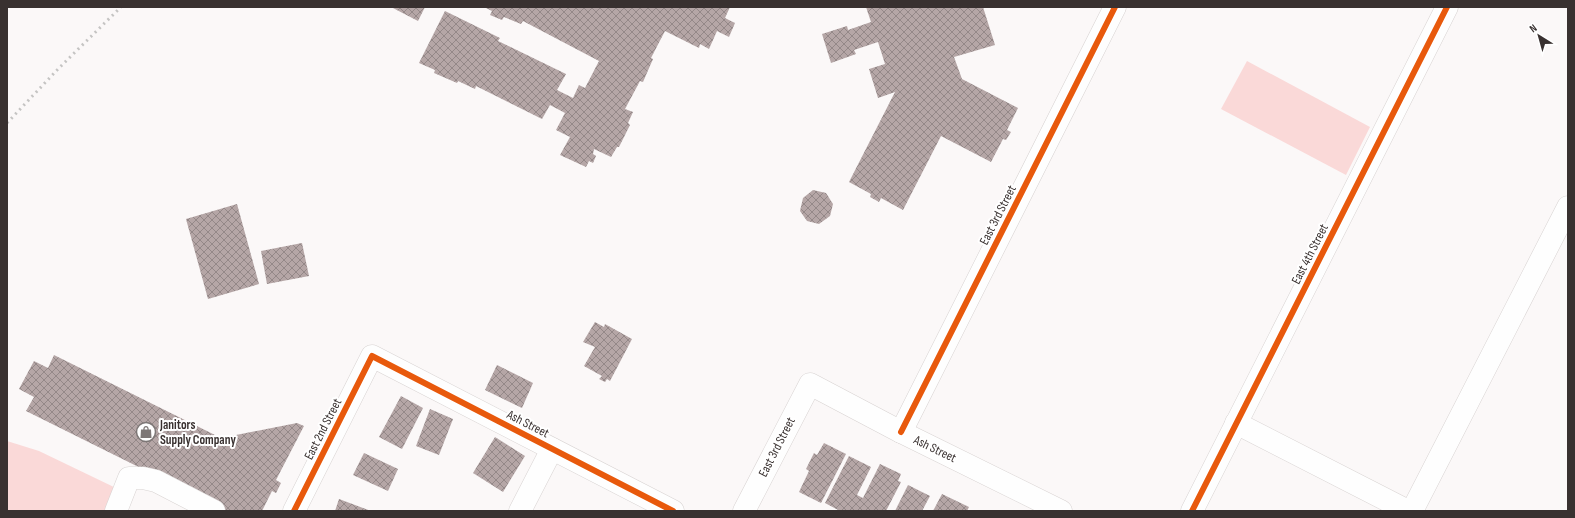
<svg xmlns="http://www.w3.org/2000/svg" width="1575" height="518" viewBox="0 0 1575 518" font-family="'Sofia Sans Condensed',sans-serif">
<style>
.green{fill:#fad9d8}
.building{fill:url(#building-cross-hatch)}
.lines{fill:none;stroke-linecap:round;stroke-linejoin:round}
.minor-casing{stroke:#d8d3d2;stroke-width:23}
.minor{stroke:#fefefe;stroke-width:22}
.rail{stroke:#c5c4c3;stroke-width:3;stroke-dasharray:2 4;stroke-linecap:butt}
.cycleway-casing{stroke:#fff;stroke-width:8}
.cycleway{stroke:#e8590c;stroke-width:6}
.labels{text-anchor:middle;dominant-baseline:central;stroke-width:4;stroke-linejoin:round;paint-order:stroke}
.street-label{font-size:13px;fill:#393130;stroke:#fff}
.poi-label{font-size:13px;font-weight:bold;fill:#393130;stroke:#fff;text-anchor:start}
</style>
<defs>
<pattern id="building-cross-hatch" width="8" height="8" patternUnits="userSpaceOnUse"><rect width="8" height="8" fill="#b5a6a6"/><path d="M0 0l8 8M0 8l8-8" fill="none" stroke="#948888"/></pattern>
</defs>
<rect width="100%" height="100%" fill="#fbf8f8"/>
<g class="green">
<polygon points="1247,61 1370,127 1346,175 1221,109"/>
<polygon points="7,441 39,451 118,489 110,511 7,511"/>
</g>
<g class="building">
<polygon points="391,7 425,7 418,21"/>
<polygon points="484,7 730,7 725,18 735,23 729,37 717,31 709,49 700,44 699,48 665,31 651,58 653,59 643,82 640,81 625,109 633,112 628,123 630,125 619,147 617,147 611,157 594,149 593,154 596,156 593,163 589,161 586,167 560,155 570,137 556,130 565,113 550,105 542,119 476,86 475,89 458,81 457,83 434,73 435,70 419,63 445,11 500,38 498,41 566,74 557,90 573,98 579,85 585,88 599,61 523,21 521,24 504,17 502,20 490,15 492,11"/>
<polygon points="866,7 983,7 995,45 954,57 962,79 1018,108 1007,130 1011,132 1006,140 1003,139 991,162 941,136 903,210 881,198 879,202 870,197 871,194 849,182 895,92 878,98 869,69 885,64 878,42 854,50 856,54 831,63 822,34 847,26 848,30 871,22"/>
<polygon points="813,190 826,193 833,204 830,216 819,224 807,221 800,211 803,198"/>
<polygon points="237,204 259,284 208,299 186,219"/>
<polygon points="302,243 309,276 267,284 261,251"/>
<polygon points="595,322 604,327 605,324 632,339 610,381 607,379 605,382 599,379 602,376 584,366 595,347 583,342"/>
<polygon points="54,355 221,438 297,423 304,426 276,480 281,483 276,493 272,491 262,511 227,511 26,411 34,397 19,389 34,361 48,368"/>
<polygon points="497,365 533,383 522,408 485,390"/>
<polygon points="401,396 423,408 402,449 379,437"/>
<polygon points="430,409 453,419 439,455 416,446"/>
<polygon points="495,437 525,456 503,492 473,473"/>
<polygon points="824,443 846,454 821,503 799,492 809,471 806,469 814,453 817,455"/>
<polygon points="364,453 398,469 388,491 353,475"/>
<polygon points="849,456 871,467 857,495 863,498 880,464 901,474 898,481 901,482 886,511 840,511 825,503"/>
<polygon points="908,485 930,496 922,511 895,511"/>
<polygon points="942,494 969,507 967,511 933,511"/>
<polygon points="339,499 371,511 335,511"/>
</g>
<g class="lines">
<defs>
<g id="minor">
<polyline points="1236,423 1408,511"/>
<polyline points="901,432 1115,7"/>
<polyline points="116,511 129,478 143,478 156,481 214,511"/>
<polyline points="294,511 372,356 673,511"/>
<polyline points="520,511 552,449"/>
<polyline points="744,511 810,384 901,432 1061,511"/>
<polyline points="1192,511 1447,7"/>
<polyline points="1412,511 1568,207"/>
</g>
</defs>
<use href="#minor" class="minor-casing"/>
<use href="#minor" class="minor"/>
<polyline class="rail" points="7,123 59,68 121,7"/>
<defs>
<g id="cycleway">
<polyline points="901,432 1115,7"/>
<polyline points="294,511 372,356 673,511"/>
<polyline points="1192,511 1447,7"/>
</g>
</defs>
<use href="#cycleway" class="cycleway-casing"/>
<use href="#cycleway" class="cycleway"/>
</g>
<defs>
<symbol id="shop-ring" viewBox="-11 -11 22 22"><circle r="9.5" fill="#fff" stroke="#7d7776" stroke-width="1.5"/><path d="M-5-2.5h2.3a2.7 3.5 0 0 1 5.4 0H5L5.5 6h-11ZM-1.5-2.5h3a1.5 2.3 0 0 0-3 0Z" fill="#7d7776"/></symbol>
</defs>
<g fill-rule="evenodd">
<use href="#shop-ring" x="135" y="421" width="22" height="22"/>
</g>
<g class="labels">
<g class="street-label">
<text transform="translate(998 215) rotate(-63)">East 3rd Street</text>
<text transform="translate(1310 254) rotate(-63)">East 4th Street</text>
<text transform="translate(528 424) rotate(27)">Ash Street</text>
<text transform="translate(323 429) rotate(-63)">East 2nd Street</text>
<text transform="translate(777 447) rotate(-63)">East 3rd Street</text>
<text transform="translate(935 449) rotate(26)">Ash Street</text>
</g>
<g class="poi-label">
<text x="160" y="425">Janitors<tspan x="160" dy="15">Supply Company</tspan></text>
</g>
</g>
<rect width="1575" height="518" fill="none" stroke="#393130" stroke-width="16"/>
<g transform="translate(1539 36) rotate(323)" stroke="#ffffff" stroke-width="3" paint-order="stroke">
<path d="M0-3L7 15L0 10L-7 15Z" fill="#393130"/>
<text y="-6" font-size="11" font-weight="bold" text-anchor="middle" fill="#393130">N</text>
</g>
</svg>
